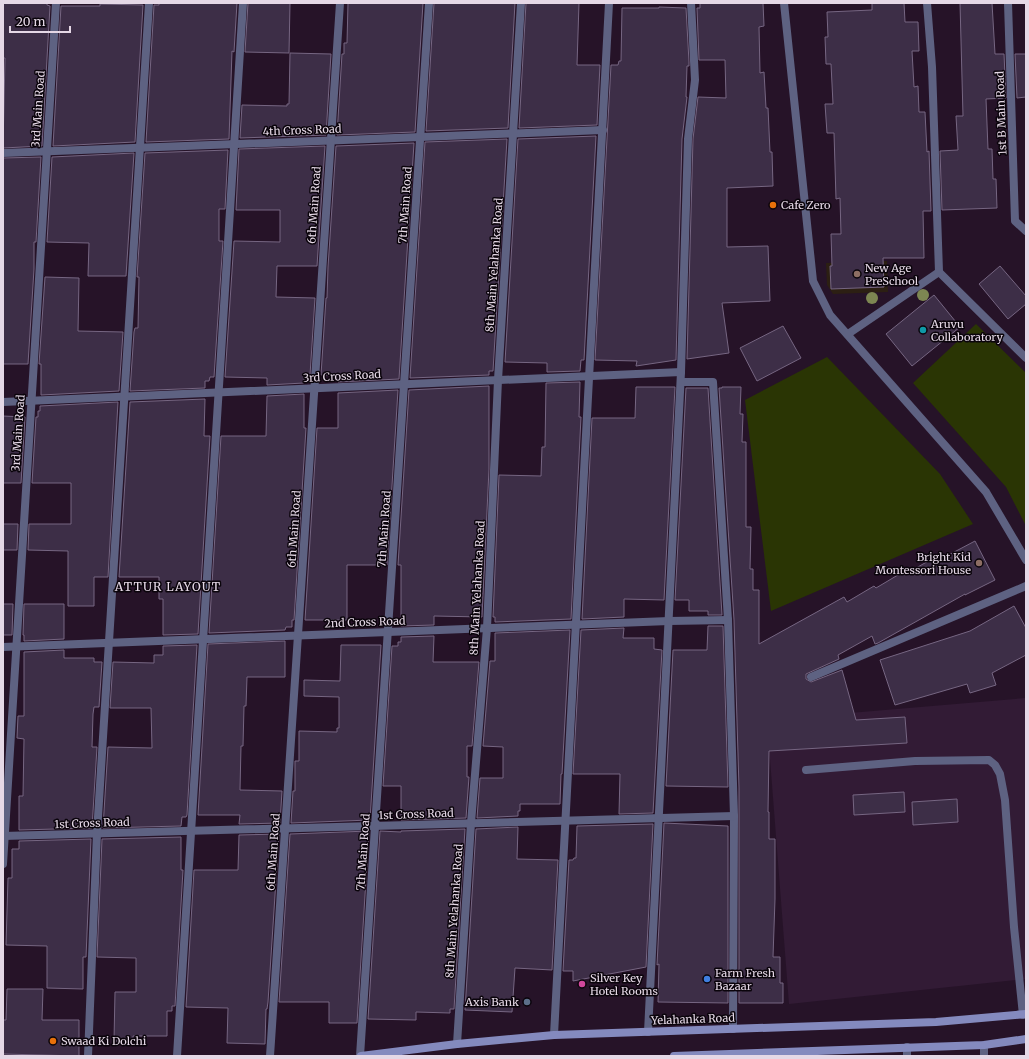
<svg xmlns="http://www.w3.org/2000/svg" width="1029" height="1059" viewBox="0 0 1029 1059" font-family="Merriweather,serif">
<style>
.built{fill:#321b35}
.education{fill:#2c1f13}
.green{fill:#2a3504}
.building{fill:#3d2e47;stroke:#766682}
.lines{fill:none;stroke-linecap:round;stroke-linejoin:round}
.service{stroke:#5e6282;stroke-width:8}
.minor{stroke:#5e6282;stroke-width:8}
.tertiary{stroke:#5e6282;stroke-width:8}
.secondary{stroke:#848abe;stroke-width:8}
.tree{fill:#7d8652}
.food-dot{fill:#e8710a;stroke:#0a040b;stroke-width:1.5}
.education-dot{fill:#8d6e63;stroke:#0a040b;stroke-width:1.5}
.culture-dot{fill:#0f9aa8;stroke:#0a040b;stroke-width:1.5}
.shop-dot{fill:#3f7fe0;stroke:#0a040b;stroke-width:1.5}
.hotel-dot{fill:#d1479c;stroke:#0a040b;stroke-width:1.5}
.service-dot{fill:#5c6f8a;stroke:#0a040b;stroke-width:1.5}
.labels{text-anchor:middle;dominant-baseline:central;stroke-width:3;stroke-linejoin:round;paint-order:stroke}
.street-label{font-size:11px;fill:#e5d8e6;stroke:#0a040b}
.poi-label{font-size:11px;fill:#e5d8e6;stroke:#0a040b;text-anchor:start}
.neighbourhood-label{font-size:12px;letter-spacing:1px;fill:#e5d8e6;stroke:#0a040b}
</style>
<rect width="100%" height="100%" fill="#261328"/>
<polygon class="built" points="1026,698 1026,979 789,1004 767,720"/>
<polygon class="education" points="887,261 888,292 833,294 827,285 826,263"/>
<g class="green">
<polygon points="976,324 1026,373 1026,526 1006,487 913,383"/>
<polygon points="827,357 940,474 973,524 771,611 745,400"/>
</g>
<g class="building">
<polygon points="3,3 47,3 47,5 50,6 42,146 3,148 5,58 3,58"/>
<polygon points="159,3 237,3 234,52 232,51 229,139 146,142 154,5 159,5"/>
<polygon points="248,3 290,3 289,53 245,52"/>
<polygon points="348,3 423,3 415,132 337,135 342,54 344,54 344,43 347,43"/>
<polygon points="434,3 515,3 508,128 426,131"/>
<polygon points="526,3 579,3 577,65 600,65 597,125 519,128"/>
<polygon points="700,3 763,3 764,26 759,27 760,73 764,72 766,108 768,108 770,152 772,152 773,186 727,188 727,247 768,246 770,301 722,303 729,353 687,359 693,139 698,97 726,98 725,60 699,60 697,8 700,8"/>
<polygon points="872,3 904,3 905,22 918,22 919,51 912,51 914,87 918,86 919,112 925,112 927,152 929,151 931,211 923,211 924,258 883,258 884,287 831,289 830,266 832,266 831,234 841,234 840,198 836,199 834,133 827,133 825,104 833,104 831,64 826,64 825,37 828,37 827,12 872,10"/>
<polygon points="960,3 992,3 995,54 1004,54 1006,98 986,99 988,149 992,149 993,179 996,179 997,208 942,210 940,151 958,150 956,116 963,116"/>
<polygon points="100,4 143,5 135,142 53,146 61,6 100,6"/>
<polygon points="659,7 686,8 689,62 689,66 687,66 686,97 687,97 682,139 676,360 636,366 637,361 595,360 611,65 618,65 619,61 621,61 622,8 659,8"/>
<polygon points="290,53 331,54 326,135 240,138 242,105 287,106 287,104 289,104"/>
<polygon points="1015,54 1026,54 1026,97 1017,98"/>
<polygon points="596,136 584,360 581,360 580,371 547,372 547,363 505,362 518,139"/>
<polygon points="507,139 493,371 489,371 489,375 410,378 425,142"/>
<polygon points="414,143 399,379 338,382 338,375 321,375 326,298 327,298 328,267 336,146"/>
<polygon points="325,146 317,266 277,266 276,297 315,298 310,375 304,375 304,383 267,385 267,378 225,377 234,241 280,242 280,210 236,210 239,149"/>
<polygon points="228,150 225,209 219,209 219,241 223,241 214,377 210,377 209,381 205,381 205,388 130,391 134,332 135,328 138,328 139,277 137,277 145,153"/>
<polygon points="134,153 126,276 88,276 89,243 47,242 52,157"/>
<polygon points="41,157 36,242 34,242 34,269 28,364 3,364 3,158"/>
<polygon points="1000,266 1026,296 1026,304 1008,319 979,284"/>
<polygon points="45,277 79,278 78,331 123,332 119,391 41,395 41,364 39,364"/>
<polygon points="934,295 960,327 912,366 886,334"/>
<polygon points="783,326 801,358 757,381 740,348"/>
<polygon points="580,382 579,417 581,417 571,619 495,622 495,617 493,617 499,475 541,476 542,447 545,447 546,383"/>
<polygon points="489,386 489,469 482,617 434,616 434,625 401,626 401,565 398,565 409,390"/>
<polygon points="636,387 675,387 664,600 624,599 624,617 582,619 592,418 635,418"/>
<polygon points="722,387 741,387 740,414 743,414 742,442 746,442 746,527 751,527 750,569 753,569 753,590 759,590 759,644 844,597 847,602 874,586 876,588 908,569 909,572 939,555 941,559 975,541 995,580 965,595 965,594 878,643 875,644 872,636 838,655 839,659 806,674 806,679 811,682 842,670 856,720 905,717 907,743 769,751 768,812 769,812 769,839 775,839 775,899 773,957 780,957 780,983 783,983 783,1003 739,1003 739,788 734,620 719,388 722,388"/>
<polygon points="686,388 708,388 722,615 708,615 708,611 689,611 689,600 675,600"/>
<polygon points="398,390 387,565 347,565 347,620 305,620 317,428 338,428 338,393"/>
<polygon points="304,394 304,428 306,428 294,620 292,620 292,627 286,627 285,630 209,633 221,436 266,436 267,396"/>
<polygon points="205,399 204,436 210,436 198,634 163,635 163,599 159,599 159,577 119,577 130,402"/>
<polygon points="118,402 108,577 94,577 94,606 68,606 68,551 28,550 29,524 71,524 71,483 32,483 36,417 38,417 38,411 40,411 40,406"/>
<polygon points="3,416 25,417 21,483 3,483"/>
<polygon points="3,524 18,524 17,550 3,550"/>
<polygon points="3,604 13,604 12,635 3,635"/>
<polygon points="24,604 64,604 64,639 24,641 24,635 23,635"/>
<polygon points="1014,606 1026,628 1026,655 992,673 996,685 970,693 967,684 895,705 880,660 970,631"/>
<polygon points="708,626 723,626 728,787 666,786 673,650 707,650"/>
<polygon points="624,628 623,638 654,638 654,649 662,650 653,813 619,814 620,774 573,774 581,630"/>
<polygon points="570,630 562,774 561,774 560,804 520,804 520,811 518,811 518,816 477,818 480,778 503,778 503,747 483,746 490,661 495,661 495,633"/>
<polygon points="434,636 433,662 479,662 472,746 467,746 467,777 469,777 466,818 401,820 401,786 383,786 392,646 398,646 398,642 401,642 401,637"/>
<polygon points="285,641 285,677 247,677 246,706 244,706 243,746 241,746 240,790 282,791 280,823 239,824 240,815 198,815 208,644"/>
<polygon points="197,645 187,815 186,817 182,817 181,826 103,828 108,747 152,748 151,708 110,708 113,662 154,663 154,655 163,655 163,646"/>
<polygon points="341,645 381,645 370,820 291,823 293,791 295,791 295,761 299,761 299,731 337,732 337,728 339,728 339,697 304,696 304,680 340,681"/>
<polygon points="64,650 64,658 94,658 94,662 102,662 99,707 94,707 93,714 92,747 97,747 92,828 19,830 19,796 23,796 24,739 17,738 18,716 24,716 24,652"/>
<polygon points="904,792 905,812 854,815 853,795"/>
<polygon points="957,799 958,822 913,825 912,802"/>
<polygon points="664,823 728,826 728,1003 658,1002 659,964 657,965"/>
<polygon points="653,824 646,967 573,981 573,971 563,971 569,860 573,860 574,858 576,858 577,826"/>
<polygon points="518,827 517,859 558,860 552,970 515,968 512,1012 465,1010 476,829"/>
<polygon points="465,829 454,1009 450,1009 450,1013 416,1012 416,1020 368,1019 380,831 401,832 401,831"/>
<polygon points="369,831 357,1023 329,1023 329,1002 279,1002 290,834"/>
<polygon points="279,834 268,1002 267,1009 266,1009 265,1044 227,1043 228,1008 186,1007 194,870 238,870 239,835"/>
<polygon points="181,837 181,870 183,870 175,1006 172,1006 172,1011 167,1011 167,1036 133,1036 133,1041 114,1041 115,992 136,992 136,958 97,957 102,839"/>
<polygon points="91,839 86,957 83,957 83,989 47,988 47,946 6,945 8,878 12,878 12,849 19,849 19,841"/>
<polygon points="7,989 43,989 42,1020 79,1020 79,1056 3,1054 3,1020 6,1020"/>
</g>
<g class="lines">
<polyline class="service" points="984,1045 984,1056"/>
<g class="minor">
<polyline points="927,3 932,67 939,272 1026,358"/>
<polyline points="1008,3 1015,221 1026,231"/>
<polyline points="3,153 603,130"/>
<polyline points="848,334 939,272"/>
<polyline points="681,382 713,382 728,620 734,816 733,1029"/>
<polyline points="3,402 681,372"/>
<polyline points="3,647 669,621 728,620"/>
<polyline points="811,677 1026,586"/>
<polyline points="806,770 915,761 989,760 995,765 1000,774 1005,800 1014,927 1023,1015"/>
<polyline points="3,836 734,816"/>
<polyline points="3,864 56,3"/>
<polyline points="648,1032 681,372 688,139 695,80 691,3"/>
<polyline points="554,1035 609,3"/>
<polyline points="457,1044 471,823 487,628 498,380 521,3"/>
<polyline points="88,1056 97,833 149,3"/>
<polyline points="177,1056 243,3"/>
<polyline points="270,1056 340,3"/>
<polyline points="360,1056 429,3"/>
<polyline points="907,1056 907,1047"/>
</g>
<polyline class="tertiary" points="784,3 813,281 830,315 986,492 1026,560"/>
<g class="secondary">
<polyline points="361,1056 457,1044 554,1035 936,1022 1026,1014"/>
<polyline points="674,1056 984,1045 1026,1039"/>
</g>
</g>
<g class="tree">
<circle cx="923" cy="295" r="6"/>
<circle cx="872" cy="298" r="6"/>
</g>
<g class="food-dot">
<circle cx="773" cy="205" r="4"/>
<circle cx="53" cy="1041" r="4"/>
</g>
<g class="education-dot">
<circle cx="857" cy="274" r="4"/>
<circle cx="979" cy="563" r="4"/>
</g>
<circle class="culture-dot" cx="923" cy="330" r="4"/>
<circle class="shop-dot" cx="707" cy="979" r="4"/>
<circle class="hotel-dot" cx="582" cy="984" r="4"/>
<circle class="service-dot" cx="527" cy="1002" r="4"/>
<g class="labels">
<g class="street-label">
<text transform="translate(38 109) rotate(-86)">3rd Main Road</text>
<text transform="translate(1001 113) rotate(-92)">1st B Main Road</text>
<text transform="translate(302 130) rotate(-2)">4th Cross Road</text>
<text transform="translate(314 205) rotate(-86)">6th Main Road</text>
<text transform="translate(405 205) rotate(-86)">7th Main Road</text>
<text transform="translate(494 265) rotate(-86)">8th Main Yelahanka Road</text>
<text transform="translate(342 376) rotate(-3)">3rd Cross Road</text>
<text transform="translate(18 433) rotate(-86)">3rd Main Road</text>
<text transform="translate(294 529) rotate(-86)">6th Main Road</text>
<text transform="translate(384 529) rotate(-86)">7th Main Road</text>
<text transform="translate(477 588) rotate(-87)">8th Main Yelahanka Road</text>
<text transform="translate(365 622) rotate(-2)">2nd Cross Road</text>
<text transform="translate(416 814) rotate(-2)">1st Cross Road</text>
<text transform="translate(92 823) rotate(-2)">1st Cross Road</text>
<text transform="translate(273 852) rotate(-86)">6th Main Road</text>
<text transform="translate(363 852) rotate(-86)">7th Main Road</text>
<text transform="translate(454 911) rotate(-86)">8th Main Yelahanka Road</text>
<text transform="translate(693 1019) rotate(-2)">Yelahanka Road</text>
</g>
<g class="poi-label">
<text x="781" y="205">Cafe Zero</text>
<text x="865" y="268">New Age<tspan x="865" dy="13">PreSchool</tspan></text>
<text x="931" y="324">Aruvu<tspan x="931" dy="13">Collaboratory</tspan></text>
<text x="971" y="557" text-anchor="end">Bright Kid<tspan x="971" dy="13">Montessori House</tspan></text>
<text x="715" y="973">Farm Fresh<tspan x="715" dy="13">Bazaar</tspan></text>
<text x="590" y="978">Silver Key<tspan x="590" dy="13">Hotel Rooms</tspan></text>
<text x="519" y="1002" text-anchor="end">Axis Bank</text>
<text x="61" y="1041">Swaad Ki Dolchi</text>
</g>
<g class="neighbourhood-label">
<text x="168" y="586">ATTUR LAYOUT</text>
</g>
</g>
<rect width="1029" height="1059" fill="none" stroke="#e5d8e6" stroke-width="8"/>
<path d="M10 26v6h60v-6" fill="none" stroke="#e5d8e6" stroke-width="2"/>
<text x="16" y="26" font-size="12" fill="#e5d8e6" stroke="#0a040b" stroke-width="3" paint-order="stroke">20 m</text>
</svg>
